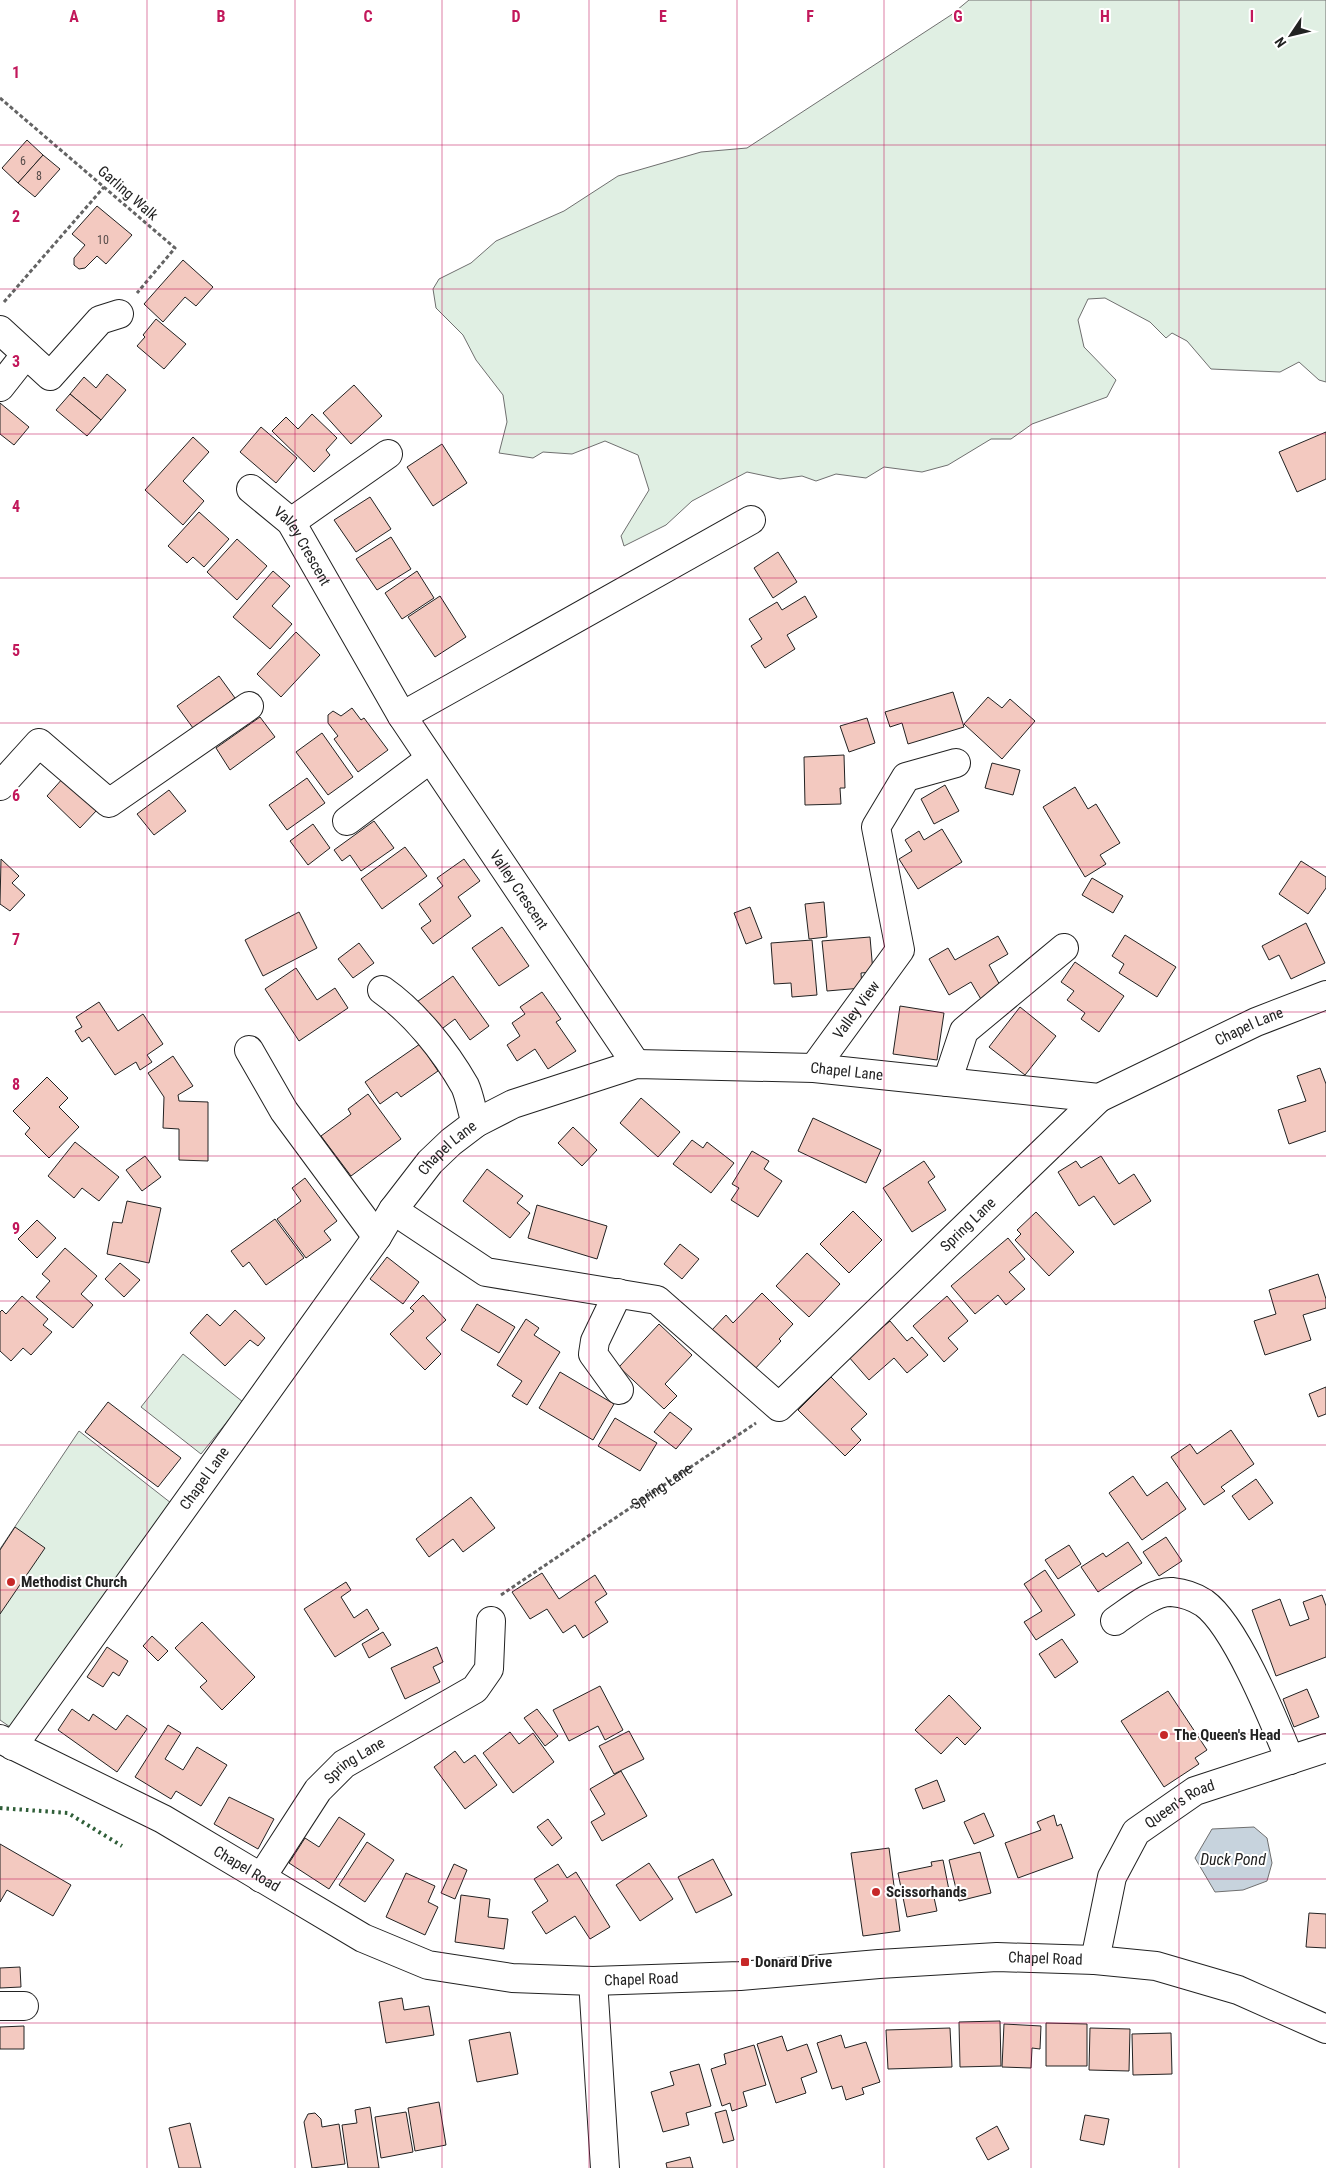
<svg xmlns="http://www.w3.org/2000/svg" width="1326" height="2168" viewBox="0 0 1326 2168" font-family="'Roboto Condensed',sans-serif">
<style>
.green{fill:#e0efe3;stroke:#6f6f6f}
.water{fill:#c7d3dd;stroke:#6f6f6f}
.building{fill:#f3c9c0;stroke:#222}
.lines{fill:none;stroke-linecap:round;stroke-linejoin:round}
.minor-casing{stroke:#222;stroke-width:30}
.path{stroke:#646464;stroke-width:3;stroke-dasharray:4 2.5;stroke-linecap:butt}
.minor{stroke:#fff;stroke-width:28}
.hedge{stroke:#2f5e38;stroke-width:4;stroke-dasharray:2.5 4;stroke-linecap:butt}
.grid{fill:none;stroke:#c2185b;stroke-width:1;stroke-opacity:0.55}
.poi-dot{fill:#c62828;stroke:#fff;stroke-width:2}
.labels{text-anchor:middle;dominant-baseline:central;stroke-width:4;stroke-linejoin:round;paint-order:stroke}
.number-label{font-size:12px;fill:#564c4a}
.street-label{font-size:15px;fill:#222;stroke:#fff}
.poi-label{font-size:15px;font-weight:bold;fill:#222;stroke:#fff;text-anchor:start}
.water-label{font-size:16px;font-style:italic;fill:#222;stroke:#fff}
.grid-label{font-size:16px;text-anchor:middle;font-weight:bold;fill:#c2185b;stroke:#fff;stroke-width:4;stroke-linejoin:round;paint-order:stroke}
</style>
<rect width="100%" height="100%" fill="#fff"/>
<g class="green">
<polygon points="969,0 1326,0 1326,382 1319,380 1299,362 1280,372 1211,369 1187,341 1172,333 1166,338 1150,322 1105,298 1088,299 1078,320 1084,347 1116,380 1107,397 1032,424 1011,439 991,439 948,465 922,472 884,467 866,478 836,474 816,481 802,476 780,479 747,472 692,501 666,525 624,546 621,536 649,490 638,455 605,441 572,454 543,452 533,458 499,453 507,422 503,395 476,360 463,335 436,308 433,289 439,279 471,263 496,241 564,211 618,176 701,152 747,148 951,15"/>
<polygon points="183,1354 243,1402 201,1454 141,1407"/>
<polygon points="79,1431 171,1503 16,1731 0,1720 0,1549"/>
</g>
<polygon class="water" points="1254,1827 1267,1838 1272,1863 1267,1881 1243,1890 1215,1892 1195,1858 1212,1829"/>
<g class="building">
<polygon points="27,140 43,155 18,183 2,168"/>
<polygon points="43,155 60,169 35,197 18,183"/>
<polygon points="97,206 132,235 106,264 97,256 85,268 79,269 74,265 74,258 85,245 72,234"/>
<polygon points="183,260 213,287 196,306 185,297 163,322 144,304"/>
<polygon points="156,319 186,344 164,369 137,346 145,337 143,335"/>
<polygon points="107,374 126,390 101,420 70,394 84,377 96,388"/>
<polygon points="354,385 382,416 351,444 323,413"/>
<polygon points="70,394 101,420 87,436 56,410"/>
<polygon points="0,403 29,427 14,445 0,434"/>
<polygon points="312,414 337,438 326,450 330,455 314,472 272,431 286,417 298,429"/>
<polygon points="261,427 297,458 276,483 240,452"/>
<polygon points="1326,432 1326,479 1297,492 1279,452"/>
<polygon points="193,437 209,452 183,481 204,501 183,525 145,490"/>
<polygon points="442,444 467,483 433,506 407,467"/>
<polygon points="370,497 391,529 356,552 334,520"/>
<polygon points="199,512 229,539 204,567 193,557 187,563 168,546"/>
<polygon points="391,537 411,569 377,590 356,559"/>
<polygon points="237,539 267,566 237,600 207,572"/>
<polygon points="778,552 797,582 773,598 754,568"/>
<polygon points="273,571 290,586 272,606 292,624 270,649 233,617"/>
<polygon points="417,571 434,598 402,619 385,593"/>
<polygon points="440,596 466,637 435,657 408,617"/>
<polygon points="805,596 817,617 787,635 795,649 765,668 751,646 762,639 749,619 777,602 782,610"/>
<polygon points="296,632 320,655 281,697 257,674"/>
<polygon points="219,676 235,698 193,728 177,706"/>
<polygon points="953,692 964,727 908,744 902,723 890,727 885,712"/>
<polygon points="988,697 1002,708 1010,699 1035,721 1002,759 964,724"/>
<polygon points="352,708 361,720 364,718 388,750 358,772 334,739 338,736 328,723 328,715 333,711 341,716"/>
<polygon points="260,717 275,737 230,770 216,748"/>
<polygon points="867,718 875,743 849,752 840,726"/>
<polygon points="322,733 353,777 328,795 296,752"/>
<polygon points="844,755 845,788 840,788 841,804 805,805 804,757"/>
<polygon points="992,763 1020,770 1013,795 985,788"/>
<polygon points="64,777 97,810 80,828 47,796"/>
<polygon points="307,778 325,803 287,830 269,805"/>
<polygon points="945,785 959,811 934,824 921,799"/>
<polygon points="1075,787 1088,809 1096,804 1120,843 1100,855 1106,864 1085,877 1043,807"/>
<polygon points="169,790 186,811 154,835 137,814"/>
<polygon points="374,821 394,848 361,871 350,855 342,861 334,850"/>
<polygon points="313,824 330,848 308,865 290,841"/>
<polygon points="942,829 962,862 918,889 899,859 912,851 905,840 919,831 924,840"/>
<polygon points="405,847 427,876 382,909 361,879"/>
<polygon points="1,859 19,876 12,883 25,895 10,911 0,904"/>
<polygon points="464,859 480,881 458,897 471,916 433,944 421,928 431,921 419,904 443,886 437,878"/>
<polygon points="1301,861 1326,877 1326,888 1308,914 1279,894"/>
<polygon points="1092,878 1123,896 1113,913 1082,895"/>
<polygon points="824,902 827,937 809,939 805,904"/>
<polygon points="750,907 762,938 746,944 734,913"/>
<polygon points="299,912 317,948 263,976 245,940"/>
<polygon points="1306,923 1325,963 1291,979 1279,955 1269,960 1262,946"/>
<polygon points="502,927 529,966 499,986 472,948"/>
<polygon points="1125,935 1176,967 1157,997 1119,973 1124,964 1112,956"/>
<polygon points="998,936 1008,954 989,965 1002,989 982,1001 971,982 949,995 929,959 948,948 955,960"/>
<polygon points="870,937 873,972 861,973 862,988 827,991 822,941"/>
<polygon points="812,940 817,995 792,997 791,983 774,984 771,943"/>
<polygon points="359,943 374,963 353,978 338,959"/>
<polygon points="1075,962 1124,996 1099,1032 1081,1019 1085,1013 1067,1000 1074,991 1061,982"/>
<polygon points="296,968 317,1000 335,988 348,1008 299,1041 265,989"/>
<polygon points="453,976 489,1026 470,1040 455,1019 435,1034 414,1004"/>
<polygon points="542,992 561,1019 556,1022 576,1051 548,1069 535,1049 517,1061 507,1045 520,1036 512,1023 525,1014 520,1007"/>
<polygon points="99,1002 118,1031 143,1014 163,1044 147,1055 152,1062 140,1070 136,1062 115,1075 89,1037 82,1042 75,1031 82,1027 76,1017"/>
<polygon points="900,1006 944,1013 937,1060 893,1054"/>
<polygon points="1020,1007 1056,1036 1025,1075 989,1047"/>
<polygon points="420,1044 438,1071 401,1097 397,1092 380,1104 365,1082"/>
<polygon points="173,1056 193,1086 178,1095 179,1101 208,1102 208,1161 179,1160 179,1129 163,1128 164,1097 148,1073"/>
<polygon points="1320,1068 1326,1084 1326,1131 1289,1144 1278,1110 1306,1101 1297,1076"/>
<polygon points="47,1077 68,1098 59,1107 79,1127 49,1158 25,1134 30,1128 13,1111"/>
<polygon points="368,1094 401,1139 351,1176 321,1136 351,1114 348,1109"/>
<polygon points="641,1098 680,1132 658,1157 620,1123"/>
<polygon points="813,1118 881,1150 866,1183 798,1151"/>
<polygon points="573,1127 597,1150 582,1166 558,1143"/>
<polygon points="692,1140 703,1148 707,1142 734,1163 711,1193 673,1164"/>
<polygon points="75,1142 119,1177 99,1201 82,1188 74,1198 48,1176"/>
<polygon points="752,1151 769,1161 764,1169 782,1181 758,1217 731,1200 739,1188 732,1184"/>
<polygon points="145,1156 161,1177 142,1191 126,1170"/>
<polygon points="1101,1156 1119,1184 1134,1174 1151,1201 1114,1225 1094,1196 1079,1206 1058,1172 1076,1161 1081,1168"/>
<polygon points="924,1161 935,1177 928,1182 946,1210 912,1232 883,1188"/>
<polygon points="487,1169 523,1196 517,1203 530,1213 510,1238 463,1201"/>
<polygon points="305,1178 337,1221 324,1231 331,1240 306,1258 277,1219 301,1201 292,1188"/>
<polygon points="127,1201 161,1208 149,1263 107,1254 113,1222 122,1223"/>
<polygon points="537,1205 607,1226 597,1259 528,1238"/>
<polygon points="853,1211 882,1240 849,1273 820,1244"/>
<polygon points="1036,1212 1074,1252 1049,1276 1015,1240 1021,1234 1017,1230"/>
<polygon points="275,1219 304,1258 266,1285 249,1262 243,1267 231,1251"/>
<polygon points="37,1220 56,1238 37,1258 18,1239"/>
<polygon points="1008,1238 1025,1259 1009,1272 1025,1289 1006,1305 998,1295 975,1314 951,1286"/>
<polygon points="680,1244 699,1259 682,1279 664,1264"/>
<polygon points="65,1248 97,1276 81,1294 93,1305 73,1328 36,1297 50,1281 42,1274"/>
<polygon points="807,1253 840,1284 809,1317 776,1286"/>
<polygon points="387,1257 419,1282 403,1304 370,1279"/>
<polygon points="120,1263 140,1280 124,1297 105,1279"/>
<polygon points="1318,1274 1326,1299 1326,1308 1303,1315 1311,1340 1265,1355 1254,1321 1276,1314 1269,1290"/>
<polygon points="762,1293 793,1324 779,1339 781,1341 753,1371 711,1331 726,1315 733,1323"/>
<polygon points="423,1295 446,1320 426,1338 441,1354 425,1370 390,1334 414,1311 410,1308"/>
<polygon points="22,1296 48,1319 43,1325 52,1332 31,1355 23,1348 11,1361 0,1351 0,1312 2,1310 6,1314"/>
<polygon points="947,1296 968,1321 948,1338 958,1349 944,1362 913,1326"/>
<polygon points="477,1304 515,1327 499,1353 461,1330"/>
<polygon points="235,1310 265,1338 258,1346 250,1340 225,1366 190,1333 207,1314 220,1326"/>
<polygon points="526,1319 539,1328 534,1335 560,1352 527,1405 512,1396 522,1381 497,1365"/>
<polygon points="890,1321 907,1341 912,1337 928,1355 907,1373 894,1358 869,1380 848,1356"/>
<polygon points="659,1324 692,1355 665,1384 677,1396 664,1409 619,1367"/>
<polygon points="560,1372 614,1404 593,1440 539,1408"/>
<polygon points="831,1377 867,1414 851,1429 861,1440 845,1456 798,1410"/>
<polygon points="1326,1387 1326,1414 1318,1417 1309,1394"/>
<polygon points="108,1402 181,1458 158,1487 85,1432"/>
<polygon points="670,1412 692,1429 676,1449 654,1432"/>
<polygon points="615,1418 657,1443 640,1471 598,1446"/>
<polygon points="1231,1430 1254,1464 1221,1487 1225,1491 1204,1505 1171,1457 1190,1444 1197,1454"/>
<polygon points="1133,1476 1147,1496 1167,1482 1186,1509 1142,1540 1109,1493"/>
<polygon points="1256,1479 1273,1503 1249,1520 1232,1496"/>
<polygon points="471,1497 495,1528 463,1552 453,1539 429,1557 416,1539"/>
<polygon points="15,1527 45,1548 0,1614 0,1550"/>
<polygon points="1166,1537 1182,1561 1159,1576 1143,1552"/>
<polygon points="1128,1542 1142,1563 1098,1592 1081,1567 1103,1553 1106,1557"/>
<polygon points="1069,1545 1081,1564 1058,1579 1045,1560"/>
<polygon points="1045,1570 1075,1615 1036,1640 1024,1622 1042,1611 1024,1584"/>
<polygon points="542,1573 559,1599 595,1575 607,1594 595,1602 608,1622 583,1638 575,1625 563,1633 547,1609 530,1619 512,1592"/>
<polygon points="346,1582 351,1590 341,1597 354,1618 367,1609 379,1629 335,1657 304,1609"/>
<polygon points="1322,1595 1326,1606 1326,1657 1276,1676 1252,1610 1280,1599 1290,1626 1309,1619 1303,1602"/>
<polygon points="202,1622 255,1677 222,1710 200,1687 207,1681 175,1648"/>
<polygon points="383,1632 391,1645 369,1658 362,1644"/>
<polygon points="152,1636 168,1651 158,1661 143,1646"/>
<polygon points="1062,1639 1078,1662 1055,1678 1039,1654"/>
<polygon points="107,1647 128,1661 119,1676 113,1672 103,1687 87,1677"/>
<polygon points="437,1647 443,1662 433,1667 440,1682 405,1699 391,1668"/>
<polygon points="600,1686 623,1730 605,1740 598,1726 569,1741 553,1710"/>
<polygon points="1307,1689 1319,1717 1294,1727 1283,1699"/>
<polygon points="1168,1691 1207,1750 1195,1758 1199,1764 1164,1787 1121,1721"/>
<polygon points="949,1695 981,1728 965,1745 957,1737 941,1754 915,1730"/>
<polygon points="72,1709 89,1721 93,1714 116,1730 127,1715 147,1729 117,1772 58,1730"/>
<polygon points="537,1709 558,1736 545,1746 524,1718"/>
<polygon points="168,1725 181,1733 165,1759 183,1770 197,1747 227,1765 201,1806 176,1791 171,1799 135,1777"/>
<polygon points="629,1731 644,1759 614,1774 599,1746"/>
<polygon points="510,1732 519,1744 533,1733 554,1762 513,1793 483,1753"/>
<polygon points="455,1751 464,1763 475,1755 497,1785 465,1809 434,1767"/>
<polygon points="621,1771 647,1816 602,1841 591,1822 605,1814 590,1789"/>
<polygon points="937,1780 945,1801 923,1809 915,1789"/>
<polygon points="229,1797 274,1819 258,1849 214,1824"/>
<polygon points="984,1813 994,1836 974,1844 964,1822"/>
<polygon points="1054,1815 1057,1826 1061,1824 1073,1858 1018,1878 1005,1843 1041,1830 1037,1822"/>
<polygon points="339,1817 365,1834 329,1889 289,1863 305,1838 319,1847"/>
<polygon points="548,1819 562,1838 552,1846 537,1827"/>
<polygon points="367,1842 394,1860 365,1902 339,1885"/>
<polygon points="0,1844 71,1885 53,1916 7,1890 0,1902"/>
<polygon points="889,1848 900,1931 863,1936 851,1853"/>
<polygon points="980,1852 991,1893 959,1901 949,1860"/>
<polygon points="713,1859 732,1895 696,1913 678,1877"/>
<polygon points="943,1860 949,1890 933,1893 937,1911 907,1917 898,1873 932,1866 931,1862"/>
<polygon points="649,1863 673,1899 640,1921 616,1885"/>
<polygon points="454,1864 467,1870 455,1899 441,1893"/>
<polygon points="558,1864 567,1878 576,1872 610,1927 590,1939 575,1916 546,1934 532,1912 548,1901 534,1879"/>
<polygon points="406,1873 435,1886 428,1902 438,1907 425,1935 386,1917"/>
<polygon points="461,1895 490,1899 488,1917 508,1919 504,1949 455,1942"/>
<polygon points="1309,1913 1326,1914 1326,1948 1306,1947"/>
<polygon points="20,1967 21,1987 0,1988 0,1968"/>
<polygon points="402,1998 404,2010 429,2006 434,2035 386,2043 379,2002"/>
<polygon points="1000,2021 1001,2066 960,2067 959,2022"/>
<polygon points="1046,2023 1087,2024 1087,2066 1046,2066"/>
<polygon points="1004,2024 1041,2026 1040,2049 1032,2048 1031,2068 1002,2067"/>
<polygon points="24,2026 24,2049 0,2049 0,2027"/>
<polygon points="950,2028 952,2067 888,2069 886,2030"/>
<polygon points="1090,2028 1130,2029 1129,2071 1089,2070"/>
<polygon points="510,2032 518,2074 477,2082 469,2040"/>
<polygon points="1171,2033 1172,2074 1133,2075 1132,2034"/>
<polygon points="841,2035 845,2048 866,2042 880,2082 862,2088 864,2094 846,2100 842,2086 832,2089 817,2043"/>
<polygon points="782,2036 787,2051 807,2044 817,2072 801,2078 806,2093 776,2103 757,2044"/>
<polygon points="754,2045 766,2085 743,2092 747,2106 732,2111 730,2103 722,2106 711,2069 726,2064 724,2054"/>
<polygon points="699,2064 711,2106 686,2113 689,2125 663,2132 651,2092 674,2085 670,2072"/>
<polygon points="439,2102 446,2145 415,2151 408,2108"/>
<polygon points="370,2107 379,2168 348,2168 342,2125 357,2123 355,2110"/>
<polygon points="726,2110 734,2140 723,2143 715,2113"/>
<polygon points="406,2112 413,2152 381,2158 375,2117"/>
<polygon points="315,2113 321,2119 322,2127 339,2124 345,2164 312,2168 304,2122 308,2114"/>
<polygon points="1085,2115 1109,2119 1104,2145 1080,2140"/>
<polygon points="190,2123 201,2168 179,2168 169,2128"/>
<polygon points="997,2126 1009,2149 988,2160 976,2138"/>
<polygon points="690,2157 693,2168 667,2168 666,2163"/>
</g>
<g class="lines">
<defs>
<g id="minor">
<polyline points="0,330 50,376 100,320 119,314"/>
<polyline points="0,387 26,354"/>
<path id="s2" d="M251,489L291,522L402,716L636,1064"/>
<polyline points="291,522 388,454"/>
<polyline points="402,716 751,520"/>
<polyline points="0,786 39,743 109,803 249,706"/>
<polyline points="347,821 430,759"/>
<path d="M382,990C415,1013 445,1051 465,1086C470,1097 472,1112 476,1123"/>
<polyline points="249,1050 284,1111 377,1237"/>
<path id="s3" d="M814,1068L900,950L876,827L906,777L956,763"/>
<polyline points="947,1082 964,1031 1064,948"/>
<path id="s4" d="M393,1210L486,1272L657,1300L779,1407L1099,1098"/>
<polyline points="618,1293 595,1341 593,1354 619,1390"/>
<path d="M1115,1621C1130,1611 1153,1591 1172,1592C1182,1593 1195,1597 1204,1603C1236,1626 1274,1721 1290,1760"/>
<path id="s5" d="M0,1739L163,1819L363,1938L428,1965L512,1978L593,1981L740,1976L879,1964L997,1957L1095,1960L1156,1966L1238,1990L1326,2029"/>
<path id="s6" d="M13,1746L377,1237L393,1210L430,1162L451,1142L476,1123L513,1104L636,1064L814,1068L1099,1098L1256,1022L1326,995"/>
<path id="s7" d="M261,1878L318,1790L344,1764L475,1689L489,1669L491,1621"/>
<path id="s8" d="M1095,1960L1112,1877L1136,1832L1195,1791L1326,1748"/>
<polyline points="593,1981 605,2168"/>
<polyline points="0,2006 24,2006"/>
</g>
</defs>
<use href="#minor" class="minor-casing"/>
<g class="path">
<polyline points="0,98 175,248 137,293"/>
<polyline points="4,302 104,187"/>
<path id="s1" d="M501,1595L756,1423"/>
</g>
<use href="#minor" class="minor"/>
<polyline class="hedge" points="0,1808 68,1813 122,1846"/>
</g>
<path class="grid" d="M147,0V2168M295,0V2168M442,0V2168M589,0V2168M737,0V2168M884,0V2168M1031,0V2168M1179,0V2168M0,145H1326M0,289H1326M0,434H1326M0,578H1326M0,723H1326M0,867H1326M0,1012H1326M0,1156H1326M0,1301H1326M0,1445H1326M0,1590H1326M0,1734H1326M0,1879H1326M0,2023H1326"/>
<g class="poi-dot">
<circle cx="11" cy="1582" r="5"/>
<circle cx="1164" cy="1735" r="5"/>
<circle cx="876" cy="1892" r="5"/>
<rect x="740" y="1957" width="10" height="10" rx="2.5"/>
</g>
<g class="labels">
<g class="number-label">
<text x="23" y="161">6</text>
<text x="39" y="176">8</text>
<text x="103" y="240">10</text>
</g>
<g class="street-label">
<text transform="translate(128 193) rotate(41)">Garling Walk</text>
<text stroke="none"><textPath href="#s2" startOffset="78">Valley Crescent</textPath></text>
<text stroke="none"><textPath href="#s2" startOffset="485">Valley Crescent</textPath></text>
<text stroke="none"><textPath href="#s3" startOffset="72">Valley View</textPath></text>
<text stroke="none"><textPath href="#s6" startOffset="1580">Chapel Lane</textPath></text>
<text stroke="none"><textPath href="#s6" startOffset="1160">Chapel Lane</textPath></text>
<text stroke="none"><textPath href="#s6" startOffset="740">Chapel Lane</textPath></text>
<text stroke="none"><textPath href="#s4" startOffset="710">Spring Lane</textPath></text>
<text stroke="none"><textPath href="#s6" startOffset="329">Chapel Lane</textPath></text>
<text stroke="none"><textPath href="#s1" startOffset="194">Spring Lane</textPath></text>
<text stroke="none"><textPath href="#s7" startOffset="152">Spring Lane</textPath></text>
<text stroke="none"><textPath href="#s8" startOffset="188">Queen's Road</textPath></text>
<text stroke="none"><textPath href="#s5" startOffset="279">Chapel Road</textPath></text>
<text stroke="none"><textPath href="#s5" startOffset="1104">Chapel Road</textPath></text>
<text stroke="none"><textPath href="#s5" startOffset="699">Chapel Road</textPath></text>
</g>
<g class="poi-label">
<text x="21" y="1582">Methodist Church</text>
<text x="1174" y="1735">The Queen's Head</text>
<text x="886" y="1892">Scissorhands</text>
<text x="755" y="1962">Donard Drive</text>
</g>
<g class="water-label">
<text x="1233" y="1859">Duck Pond</text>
</g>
</g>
<g class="grid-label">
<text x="74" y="22">A</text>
<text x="221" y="22">B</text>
<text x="368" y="22">C</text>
<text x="516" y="22">D</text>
<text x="663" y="22">E</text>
<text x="810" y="22">F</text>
<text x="958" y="22">G</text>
<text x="1105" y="22">H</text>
<text x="1252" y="22">I</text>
<text x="16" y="78">1</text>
<text x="16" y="222">2</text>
<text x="16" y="367">3</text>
<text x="16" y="512">4</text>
<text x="16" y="656">5</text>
<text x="16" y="801">6</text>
<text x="16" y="945">7</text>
<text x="16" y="1090">8</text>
<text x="16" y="1234">9</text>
</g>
<g transform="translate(1291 35) rotate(235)" stroke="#ffffff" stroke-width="4" paint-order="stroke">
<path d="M0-4L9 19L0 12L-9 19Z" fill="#222222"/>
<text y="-8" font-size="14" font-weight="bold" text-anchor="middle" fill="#222222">N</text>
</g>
</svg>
